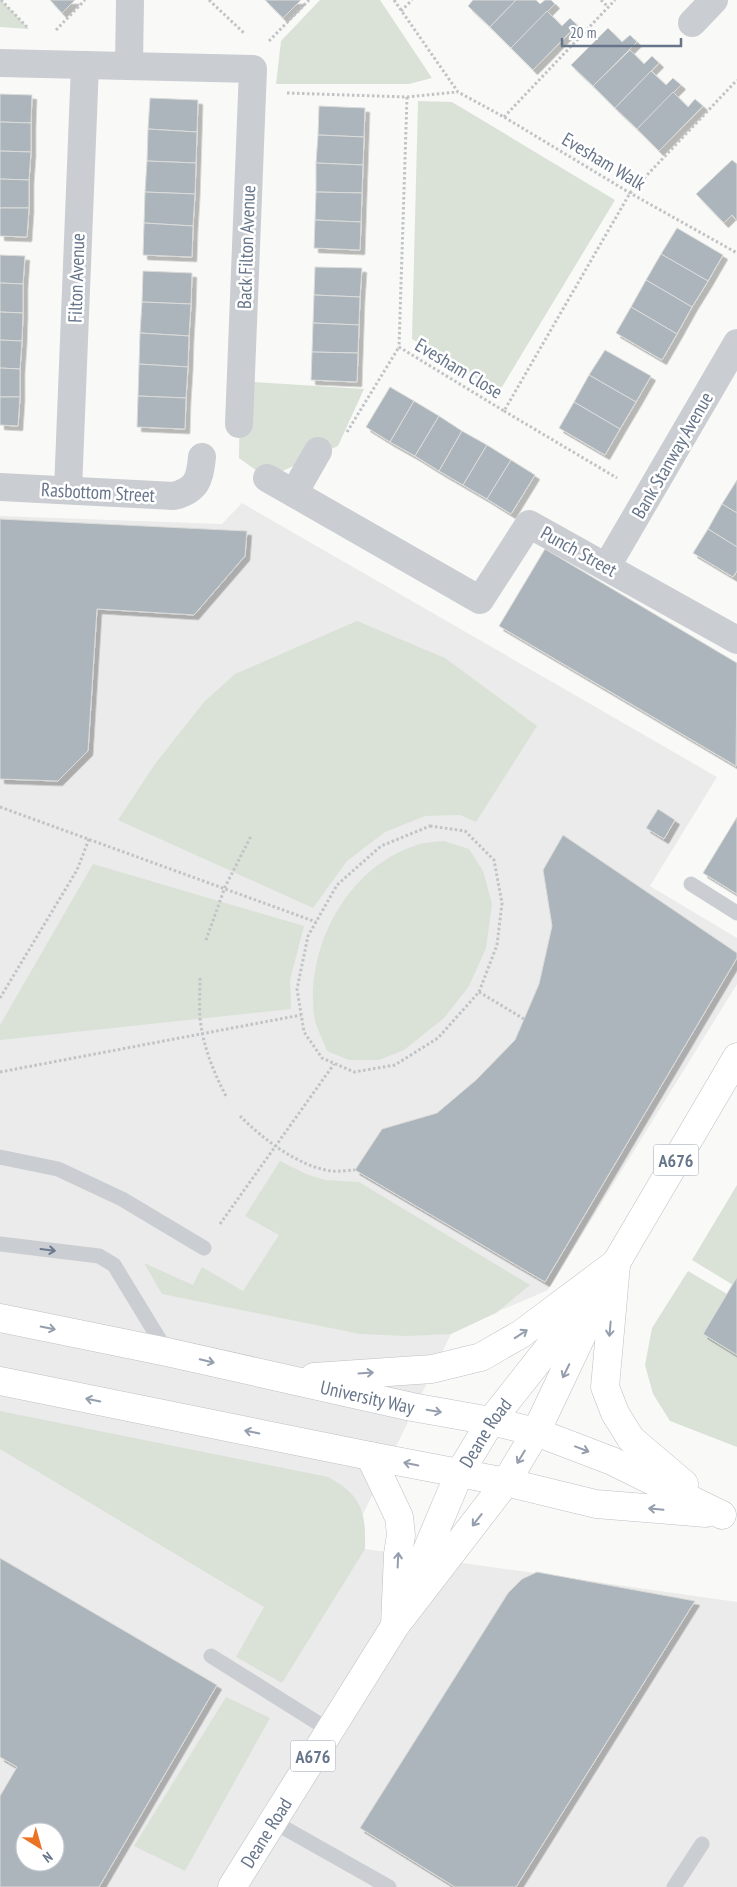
<svg xmlns="http://www.w3.org/2000/svg" width="737" height="1887" viewBox="0 0 737 1887" font-family="'PT Sans Narrow',sans-serif">
<style>
.built{fill:#eaebea;fill-rule:evenodd}
.green{fill:#dae2d8}
.building{fill:#adb5bc;stroke:#dbdcd9;fill-rule:evenodd;filter:url(#shadow)}
.lines{fill:none;stroke-linecap:round;stroke-linejoin:round}
.secondary-casing{stroke:#bcc0c6;stroke-width:29}
.primary-casing{stroke:#bbbec3;stroke-width:29}
.path{stroke:#c1c3c6;stroke-width:3;stroke-dasharray:2.5 2.5;stroke-linecap:butt}
.lane{stroke:#cacdd1;stroke-width:15}
.street{stroke:#cacdd1;stroke-width:28}
.secondary{stroke:#fff;stroke-width:28}
.primary{stroke:#fff;stroke-width:28}
.oneway{stroke:#6c798e}
.oneway2{stroke:#959ead}
.labels{text-anchor:middle;dominant-baseline:central;stroke-width:5;stroke-linejoin:round;paint-order:stroke}
.shield{fill:#fff;stroke:#959ead;stroke-width:1}
.shield-label{font-size:18px;font-weight:bold;fill:#67758a}
.street-label{font-size:19px;fill:#67758a;stroke:#fff}
</style>
<defs>
<filter id="shadow"><feDropShadow dx="4.5" dy="4.5" stdDeviation="0" flood-color="#0004"/></filter>
</defs>
<rect width="100%" height="100%" fill="#f9faf7"/>
<path class="built" d="M242,503L717,777L650,886L737,938V984L548,1290L464,1326L451,1334L363,1514L365,1532V1549L737,1602V1887H0V516L222,524ZM25,1832H55V1862H25Z"/>
<g class="green">
<polygon points="0,0 1,0 29,29 0,27"/>
<polygon points="320,0 380,0 432,78 409,84 276,84 281,41"/>
<polygon points="418,101 452,102 615,200 499,392 412,339"/>
<polygon points="240,381 364,389 338,446 267,478 239,458"/>
<polygon points="357,621 445,658 537,726 476,822 460,815 425,816 385,832 347,861 313,908 118,820 155,764 204,702 235,674"/>
<path d="M444,841L469,849L483,871L492,904L486,948L469,986L444,1018L404,1050L379,1060H349L327,1051C323,1039 315,1026 314,1015C306,946 347,869 414,846C423,842 434,842 444,841Z"/>
<polygon points="93,864 304,926 290,980 291,1009 0,1040 0,1025"/>
<polygon points="280,1161 306,1174 325,1180 359,1182 530,1285 496,1313 451,1334 406,1336 360,1334 162,1294 144,1263 193,1285 202,1267 243,1291 279,1235 245,1216"/>
<polygon points="737,1185 737,1277 733,1285 692,1260"/>
<polygon points="688,1271 727,1294 703,1334 737,1355 737,1447 670,1421 653,1394 645,1365 652,1328"/>
<path d="M0,1411L328,1477C362,1495 366,1512 365,1549L282,1683L236,1657L264,1607L0,1449Z"/>
<polygon points="226,1697 270,1718 185,1871 134,1846"/>
</g>
<g class="building">
<polygon points="50,0 75,0 62,13"/>
<polygon points="265,0 301,0 283,18"/>
<polygon points="473,0 516,0 490,27 468,6"/>
<polygon points="516,0 536,0 540,4 545,0 551,0 555,4 511,48 490,27"/>
<polygon points="547,11 562,26 570,18 577,25 533,70 511,48"/>
<polygon points="608,28 622,42 630,35 637,42 593,86 571,65"/>
<polygon points="630,50 644,64 652,56 659,63 615,108 593,86"/>
<polygon points="651,71 666,85 673,78 681,85 637,129 615,108"/>
<polygon points="673,92 688,107 695,99 703,106 659,151 637,129"/>
<polygon points="0,94 32,95 31,123 0,122"/>
<polygon points="150,98 198,100 197,132 148,129"/>
<polygon points="319,106 365,108 364,137 318,135"/>
<polygon points="0,122 31,123 31,152 0,151"/>
<polygon points="148,129 197,132 196,163 147,161"/>
<polygon points="318,135 364,137 363,165 316,163"/>
<polygon points="0,151 31,152 29,180 0,179"/>
<polygon points="732,160 737,164 737,221 732,215 724,223 696,194"/>
<polygon points="147,161 196,163 195,194 145,192"/>
<polygon points="316,163 363,165 362,193 316,192"/>
<polygon points="0,179 29,180 29,208 0,208"/>
<polygon points="145,192 195,194 193,226 144,223"/>
<polygon points="316,192 362,193 361,222 315,220"/>
<polygon points="0,208 29,208 27,237 0,236"/>
<polygon points="315,220 361,222 360,250 314,248"/>
<polygon points="144,223 193,226 192,257 143,255"/>
<polygon points="677,228 723,255 708,281 661,254"/>
<polygon points="661,254 708,281 692,307 646,280"/>
<polygon points="0,255 25,256 23,284 0,283"/>
<polygon points="315,267 362,268 360,297 314,295"/>
<polygon points="143,271 192,273 191,304 142,302"/>
<polygon points="646,280 692,307 677,334 631,307"/>
<polygon points="0,283 23,284 23,313 0,312"/>
<polygon points="314,295 360,297 359,325 313,323"/>
<polygon points="142,302 191,304 189,336 140,333"/>
<polygon points="631,307 677,334 662,360 616,333"/>
<polygon points="0,312 23,313 22,341 0,340"/>
<polygon points="313,323 359,325 358,353 312,352"/>
<polygon points="140,333 189,336 188,367 139,364"/>
<polygon points="0,340 22,341 20,369 0,368"/>
<polygon points="605,350 651,376 636,402 589,375"/>
<polygon points="312,352 358,353 357,382 311,380"/>
<polygon points="139,364 188,367 186,398 138,396"/>
<polygon points="0,368 20,369 20,397 0,397"/>
<polygon points="589,375 636,402 620,429 574,402"/>
<polygon points="390,387 414,401 390,442 366,427"/>
<polygon points="138,396 186,398 185,429 137,427"/>
<polygon points="0,397 20,397 18,426 0,425"/>
<polygon points="414,401 439,416 415,456 390,442"/>
<polygon points="574,402 620,429 605,455 559,428"/>
<polygon points="439,416 462,431 439,471 415,456"/>
<polygon points="462,431 487,445 463,485 439,471"/>
<polygon points="487,445 511,460 487,499 463,485"/>
<polygon points="511,460 535,475 511,514 487,499"/>
<polygon points="737,480 737,513 722,504"/>
<polygon points="722,504 737,513 737,547 708,529"/>
<polygon points="0,519 247,531 245,556 194,615 97,609 88,751 58,781 0,779"/>
<polygon points="708,529 737,547 737,571 733,577 693,553"/>
<polygon points="545,549 737,663 736,766 499,626"/>
<polygon points="658,809 675,820 664,839 646,828"/>
<polygon points="737,817 737,894 703,873"/>
<polygon points="563,835 737,953 737,958 545,1282 355,1170 382,1129 437,1113 476,1080 515,1040 539,984 552,926 543,870"/>
<polygon points="737,1277 737,1355 703,1334"/>
<path d="M0,1558L217,1685L99,1887H0V1796L17,1767L0,1757ZM25,1832H55V1862H25Z"/>
<polygon points="537,1572 695,1601 516,1887 455,1887 360,1828 508,1593 522,1579"/>
</g>
<g class="lines">
<defs>
<g id="secondary">
<polyline points="616,1265 605,1387 615,1413 631,1439 684,1484"/>
<path id="s1" d="M0,1318L167,1352L412,1407L491,1421L536,1432L612,1461L722,1515"/>
<polyline points="314,1377 432,1369 481,1357 521,1334 616,1263"/>
<polyline points="0,1381 370,1456 506,1482 596,1504 706,1513"/>
<polyline points="370,1456 399,1517 401,1535 398,1554 395,1626"/>
</g>
<g id="primary">
<path id="s2" d="M409,1593L459,1474L491,1421L588,1298"/>
<path id="s3" d="M232,1887L395,1626L506,1482L536,1432L616,1263L737,1057"/>
</g>
</defs>
<use href="#secondary" class="secondary-casing"/>
<use href="#primary" class="primary-casing"/>
<g class="path">
<polyline points="1,0 28,28"/>
<polyline points="209,0 245,34"/>
<polyline points="394,0 458,92 504,117 630,193 737,253"/>
<polyline points="601,0 608,7"/>
<polyline points="401,11 412,0"/>
<polyline points="56,30 85,0"/>
<polyline points="269,41 309,0"/>
<polyline points="287,93 407,97 458,92"/>
<polyline points="407,97 399,347 504,411 630,193 737,80"/>
<polyline points="504,117 615,0"/>
<polyline points="504,411 617,478"/>
<polyline points="347,432 399,347"/>
<polyline points="0,807 316,922"/>
<polygon points="430,826 465,831 494,860 502,903 497,945 479,992 438,1038 395,1065 354,1072 322,1058 304,1032 297,989 308,936 337,885 381,846"/>
<polyline points="206,940 225,887 251,836"/>
<path d="M200,978C200,991 199,1005 200,1018C203,1046 213,1071 226,1096"/>
<polyline points="479,992 524,1019"/>
<polyline points="0,998 77,870 89,839"/>
<polyline points="0,1072 301,1015"/>
<path d="M240,1116C263,1139 299,1167 332,1171C339,1172 348,1170 355,1170"/>
<polyline points="220,1224 334,1064"/>
</g>
<g class="lane">
<polyline points="691,884 737,913"/>
<polyline points="0,1157 58,1169 122,1199 204,1248"/>
<polyline points="0,1244 99,1256 114,1265 167,1352"/>
<polyline points="211,1656 329,1730"/>
<polyline points="272,1821 389,1887"/>
<polyline points="674,1887 702,1844"/>
</g>
<g class="street">
<polyline points="692,23 714,0"/>
<polyline points="0,63 253,69 239,424"/>
<polyline points="129,66 130,0"/>
<polyline points="267,478 480,600 529,524 737,640"/>
<path d="M0,487L174,496C197,490 200,479 202,457"/>
<polyline points="68,490 85,65"/>
<polyline points="294,493 318,451"/>
<polyline points="607,566 737,343"/>
</g>
<use href="#secondary" class="secondary"/>
<use href="#primary" class="primary"/>
</g>
<defs><path id="oneway-shaft" d="M-6 0H5M1.5-3L5.5 0L1.5 3" fill="none" stroke-width="1.6" stroke-linecap="round" stroke-linejoin="round" transform="scale(1.25)"/></defs>
<use class="oneway" href="#oneway-shaft" transform="translate(48 1250) rotate(7)"/>
<g class="oneway2">
<use href="#oneway-shaft" transform="translate(48 1328) rotate(11)"/>
<use href="#oneway-shaft" transform="translate(610 1329) rotate(95)"/>
<use href="#oneway-shaft" transform="translate(521 1334) rotate(-33)"/>
<use href="#oneway-shaft" transform="translate(207 1361) rotate(13)"/>
<use href="#oneway-shaft" transform="translate(566 1371) rotate(116)"/>
<use href="#oneway-shaft" transform="translate(366 1373) rotate(-4)"/>
<use href="#oneway-shaft" transform="translate(93 1400) rotate(-169)"/>
<use href="#oneway-shaft" transform="translate(434 1411) rotate(10)"/>
<use href="#oneway-shaft" transform="translate(252 1432) rotate(-169)"/>
<use href="#oneway-shaft" transform="translate(582 1449) rotate(21)"/>
<use href="#oneway-shaft" transform="translate(521 1457) rotate(121)"/>
<use href="#oneway-shaft" transform="translate(411 1464) rotate(-169)"/>
<use href="#oneway-shaft" transform="translate(656 1509) rotate(-175)"/>
<use href="#oneway-shaft" transform="translate(477 1520) rotate(128)"/>
<use href="#oneway-shaft" transform="translate(398 1560) rotate(-87)"/>
</g>
<g class="labels">
<g class="shield">
<rect x="653.5" y="1144.5" width="45" height="31" rx="4"/>
<rect x="290.5" y="1740.5" width="45" height="31" rx="4"/>
</g>
<g class="shield-label">
<text x="676" y="1160">A676</text>
<text x="313" y="1756">A676</text>
</g>
<g class="street-label">
<text transform="translate(604 161) rotate(31)">Evesham Walk</text>
<text transform="translate(246 247) rotate(-88)">Back Filton Avenue</text>
<text transform="translate(76 278) rotate(-88)">Filton Avenue</text>
<text transform="translate(459 368) rotate(31)">Evesham Close</text>
<text transform="translate(672 455) rotate(-60)">Bank Stanway Avenue</text>
<text transform="translate(98 492) rotate(3)">Rasbottom Street</text>
<text transform="translate(579 551) rotate(29)">Punch Street</text>
<text stroke="none"><textPath href="#s1" startOffset="376">University Way</textPath></text>
<text stroke="none"><textPath href="#s2" startOffset="178">Deane Road</textPath></text>
<text stroke="none"><textPath href="#s3" startOffset="64">Deane Road</textPath></text>
</g>
</g>
<g transform="translate(40 1847) rotate(143)"><circle r="24" fill="#ffffff" stroke="#c2c8d0"/>
<path d="M0-4L9 19L0 12L-9 19Z" fill="#ec7325"/>
<text y="-8" font-size="14" font-weight="bold" text-anchor="middle" fill="#67758a">N</text>
</g>
<path d="M562 38v8h119v-8" fill="none" stroke="#67758a" stroke-width="2.5"/>
<text x="570" y="38" font-size="15" fill="#67758a" stroke="#ffffff" stroke-width="4" paint-order="stroke">20 m</text>
</svg>
